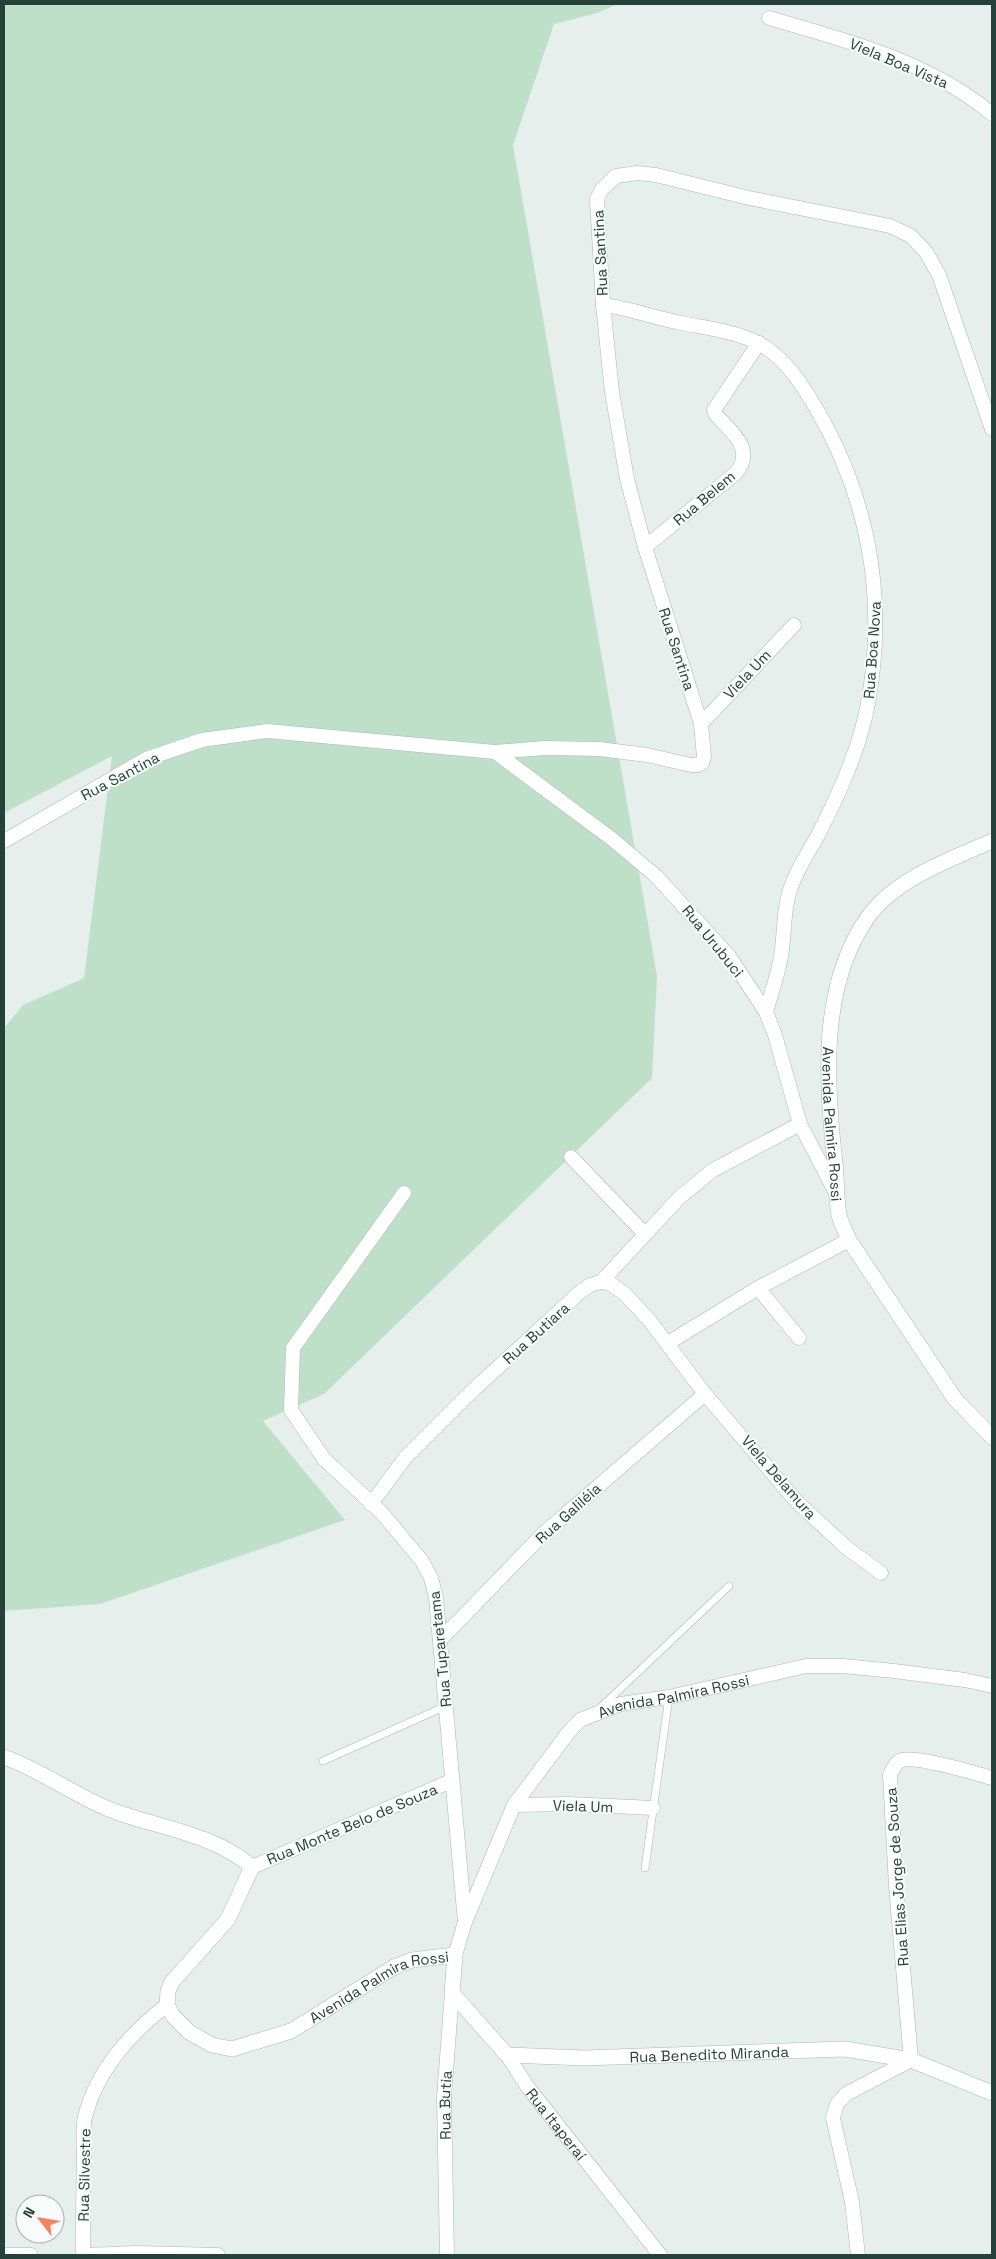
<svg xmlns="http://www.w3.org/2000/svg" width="996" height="2259" viewBox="0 0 996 2259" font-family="'Space Grotesk',sans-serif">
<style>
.green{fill:#bfe0c8}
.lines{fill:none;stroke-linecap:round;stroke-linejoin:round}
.lane-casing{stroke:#a8b8b2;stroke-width:8}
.street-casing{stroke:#a8b8b2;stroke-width:15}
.secondary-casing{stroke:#a4bbb3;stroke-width:16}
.lane{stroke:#fff;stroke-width:7}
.street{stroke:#fff;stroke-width:14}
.secondary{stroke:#fff;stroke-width:15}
.labels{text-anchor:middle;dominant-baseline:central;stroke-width:4;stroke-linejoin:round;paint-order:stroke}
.street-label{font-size:15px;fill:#24423a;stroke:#f7fbf9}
</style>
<rect width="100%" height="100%" fill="#e6efeb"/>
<polygon class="green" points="4,4 618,4 597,13 554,24 513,145 657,976 652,1078 324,1394 263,1421 345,1520 100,1604 4,1611 4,1028 23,1005 84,978 112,756 4,813"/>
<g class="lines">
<defs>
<g id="lane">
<polyline points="599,1709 729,1586"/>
<polyline points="323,1761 446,1706"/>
<polyline points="645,1868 669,1697"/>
</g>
<g id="street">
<path d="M769,18C848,41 928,61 992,114"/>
<path d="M603,305C630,308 654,318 681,323C706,328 734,331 758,343C785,357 801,383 816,408C869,499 886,595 869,698C861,746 840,792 818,835C810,850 799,866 793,882C783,904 785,932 781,956C778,975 771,993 766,1012"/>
<path d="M645,547L736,473C755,450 733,433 716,415L714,410L759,343"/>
<polyline points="701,724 794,625"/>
<polyline points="495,752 612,839 656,876 729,956 766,1012 775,1035 800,1124 837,1195"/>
<polyline points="4,841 146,759 202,740 267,731 495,752 544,748 599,749 647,755 691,765 698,765 702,763 704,757 701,724 645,547 627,479 612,392 603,305 597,199 602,189 616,176 637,173 656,175 749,198 890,226 911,236 926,252 939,275 992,429"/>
<polyline points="571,1157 645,1234"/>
<polyline points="404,1193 293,1348 291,1410 324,1459 381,1512 422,1561 431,1578 436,1597 465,1922"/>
<polyline points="601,1282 680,1197 713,1170 800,1124"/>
<polyline points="758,1288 799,1338"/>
<polyline points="668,1343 758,1288 849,1240"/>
<polyline points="371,1504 405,1458 470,1393 579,1293 590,1285 601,1282 611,1284 625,1294 650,1321 705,1394 797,1502 847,1548 881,1573"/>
<polyline points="440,1640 544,1533 705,1394"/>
<polyline points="514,1805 569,1804 653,1808"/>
<polyline points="252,1867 451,1781"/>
<path id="s1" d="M455,1955L465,1922L514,1805L568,1733L580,1720L621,1704L669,1697L806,1666H843L894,1671L965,1680L992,1686"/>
<path id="s2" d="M507,2055L527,2086L660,2255"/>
<polyline points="4,2255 31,2255"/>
<path d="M83,2255C83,2223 83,2191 84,2159C84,2146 82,2130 85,2117C96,2072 130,2033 167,2005"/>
<polyline points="87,2255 136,2253 218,2255"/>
<path id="s3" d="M447,2255L444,2097L452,1993"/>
<path d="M858,2255L852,2202L833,2118L837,2104L846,2094L911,2060L896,1886L890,1775C893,1769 895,1762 902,1760C919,1756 974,1773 992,1778"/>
</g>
<g id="secondary">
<path id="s4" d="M992,841C950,860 896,878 868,917C819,986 826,1083 835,1163C837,1180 836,1199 839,1215C841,1224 846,1232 849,1240L955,1399L992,1437"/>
<path id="s5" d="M4,1757C41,1770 74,1795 111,1810C158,1828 213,1833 252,1867L228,1919L172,1982L168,1991L167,2005L173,2016L189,2032L212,2045L232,2049L291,2031L394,1967L412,1960L455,1955L452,1993L507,2055L584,2058L845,2049L911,2060L992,2093"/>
</g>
</defs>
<use href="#lane" class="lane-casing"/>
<use href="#street" class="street-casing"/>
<use href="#secondary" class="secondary-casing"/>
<use href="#lane" class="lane"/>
<use href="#street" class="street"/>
<use href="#secondary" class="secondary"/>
</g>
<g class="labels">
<g class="street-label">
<text transform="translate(899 63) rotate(23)">Viela Boa Vista</text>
<text transform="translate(600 253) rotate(-93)">Rua Santina</text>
<text transform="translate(704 498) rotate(-40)">Rua Belem</text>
<text transform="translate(677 649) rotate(72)">Rua Santina</text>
<text transform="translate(872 650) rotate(-86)">Rua Boa Nova</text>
<text transform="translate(747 674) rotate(-47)">Viela Um</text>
<text transform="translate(120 776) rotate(-28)">Rua Santina</text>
<text transform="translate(713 941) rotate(51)">Rua Urubuci</text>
<text stroke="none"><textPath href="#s4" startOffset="362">Avenida Palmira Rossi</textPath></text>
<text transform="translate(536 1333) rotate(-42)">Rua Butiara</text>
<text transform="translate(779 1477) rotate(49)">Viela Delamura</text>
<text transform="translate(568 1513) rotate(-42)">Rua Galiléia</text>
<text transform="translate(440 1649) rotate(-96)">Rua Tuparetama</text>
<text stroke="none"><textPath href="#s1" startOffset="366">Avenida Palmira Rossi</textPath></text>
<text transform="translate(583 1806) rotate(2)">Viela Um</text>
<text transform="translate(352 1824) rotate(-23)">Rua Monte Belo de Souza</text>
<text transform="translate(897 1877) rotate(-94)">Rua Elias Jorge de Souza</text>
<text stroke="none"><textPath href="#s5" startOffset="682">Avenida Palmira Rossi</textPath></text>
<text stroke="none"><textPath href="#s5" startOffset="1089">Rua Benedito Miranda</textPath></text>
<text stroke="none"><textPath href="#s3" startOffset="150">Rua Butia</textPath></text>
<text stroke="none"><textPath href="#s2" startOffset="85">Rua Itaperaí</textPath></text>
<text transform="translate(84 2175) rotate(-89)">Rua Silvestre</text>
</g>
</g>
<rect width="996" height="2259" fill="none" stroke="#24423a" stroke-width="10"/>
<g transform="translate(40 2219) rotate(301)"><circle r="24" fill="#f7fbf9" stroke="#a3b1ad"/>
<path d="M0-4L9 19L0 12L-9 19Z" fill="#f4845f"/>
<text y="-8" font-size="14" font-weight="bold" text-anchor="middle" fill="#24423a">N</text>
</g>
</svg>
